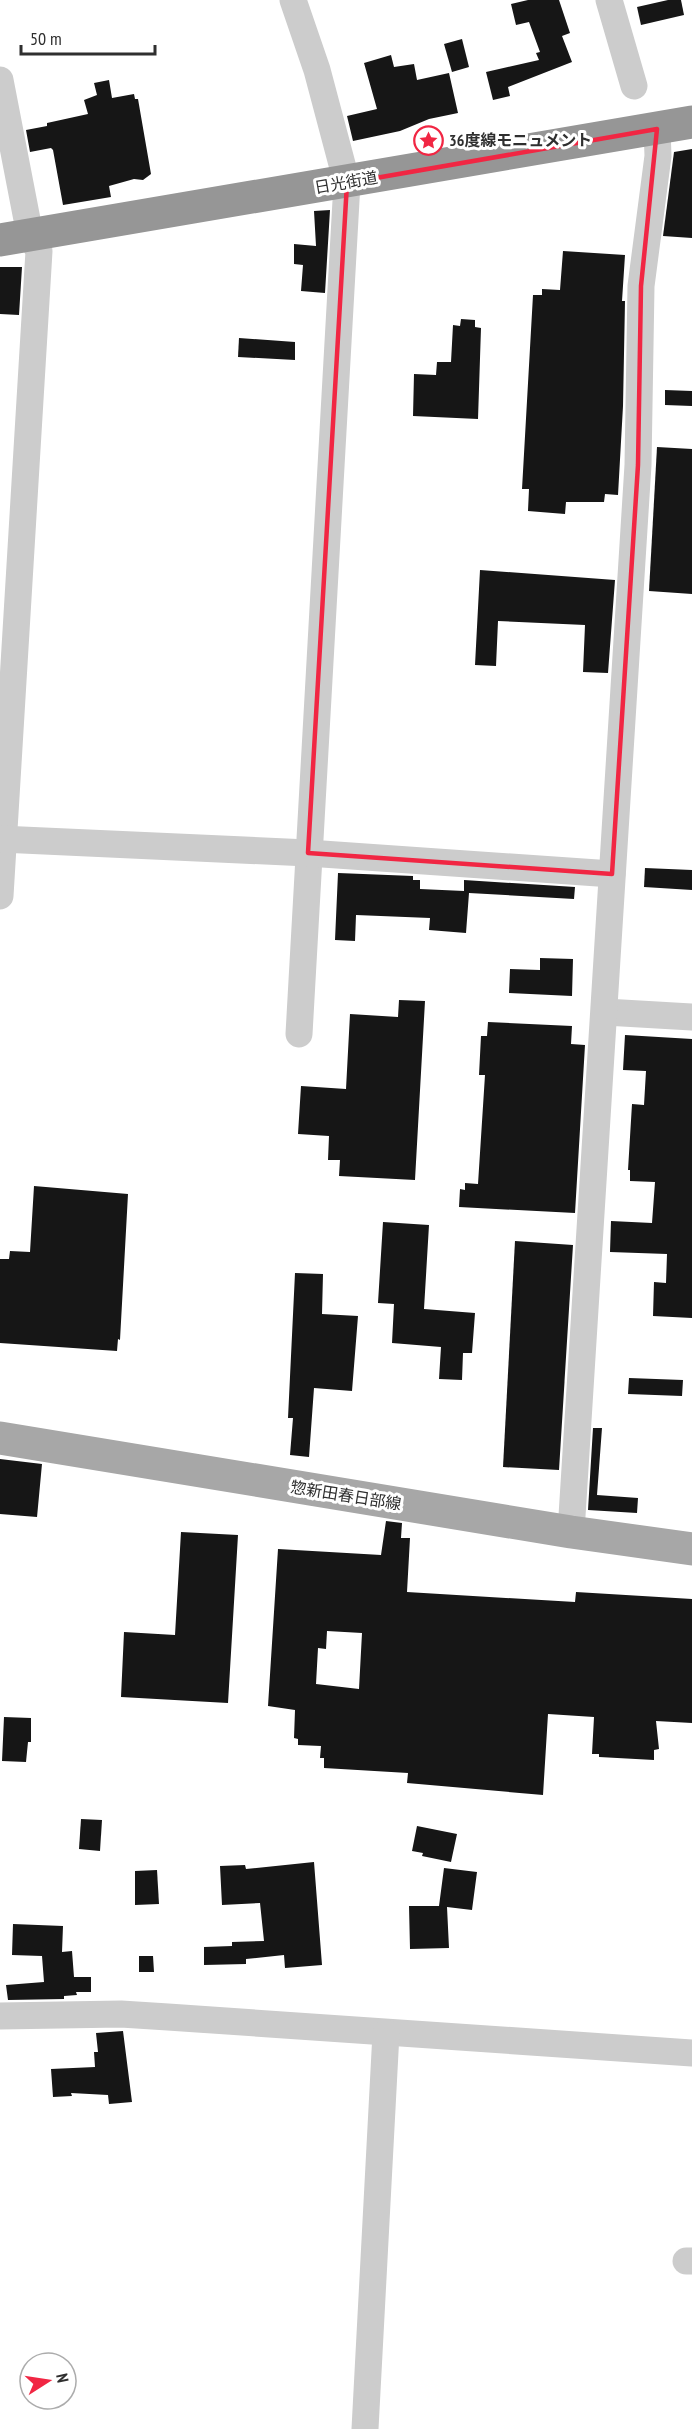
<svg xmlns="http://www.w3.org/2000/svg" width="692" height="2429" viewBox="0 0 692 2429" font-family="'PT Sans Narrow','Noto Sans JP',sans-serif">
<style>
.building{fill:#161616;fill-rule:evenodd}
.lines{fill:none;stroke-linecap:round;stroke-linejoin:round}
.minor{stroke:#ccc;stroke-width:27}
.major{stroke:#a7a7a7;stroke-width:33}
.highway{stroke:#969696;stroke-width:33}
.marked{fill:none;stroke:#f12643;stroke-width:4.5;stroke-linejoin:round}
.labels{text-anchor:middle;dominant-baseline:central;stroke-width:6;stroke-linejoin:round;paint-order:stroke}
.poi-label{font-size:16px;font-weight:bold;fill:#2f2f2f;stroke:#fff;text-anchor:start}
.street-label{font-size:16px;fill:#2f2f2f;stroke:#fff}
</style>
<rect width="100%" height="100%" fill="#fff"/>
<g class="building">
<polygon points="528,0 559,0 570,33 562,36 572,62 508,87 510,96 493,100 486,72 539,60 536,53 540,52 529,22 516,25 511,4"/>
<polygon points="668,0 681,0 684,15 641,25 637,7"/>
<polygon points="462,39 469,67 452,72 444,44"/>
<polygon points="391,55 394,67 414,64 417,80 449,73 458,113 429,119 400,131 353,141 347,116 377,109 364,63"/>
<polygon points="109,80 112,98 134,94 135,99 138,99 151,174 143,180 134,179 109,186 111,197 63,205 53,150 51,148 30,152 26,130 47,126 47,123 88,114 84,100 97,95 94,83"/>
<polygon points="692,149 692,238 663,236 674,152"/>
<polygon points="330,210 325,293 301,291 303,265 294,264 294,244 316,246 314,211"/>
<polygon points="563,251 625,255 622,301 625,301 623,406 618,495 605,494 604,502 566,502 565,514 528,511 529,489 522,489 533,295 542,295 542,289 560,290"/>
<polygon points="0,267 22,267 19,315 0,314"/>
<polygon points="461,319 475,320 475,327 481,328 478,419 413,416 414,374 436,375 437,362 451,362 453,325 460,326"/>
<polygon points="239,338 295,342 295,360 238,357"/>
<polygon points="665,390 692,391 692,406 665,405"/>
<polygon points="657,447 692,449 692,594 649,591"/>
<polygon points="480,570 615,580 608,673 583,672 585,625 498,621 496,666 475,665"/>
<polygon points="645,868 692,870 692,890 644,887"/>
<polygon points="338,873 413,876 413,880 420,880 420,889 464,891 464,880 575,887 574,899 469,893 466,933 429,930 430,918 356,915 355,941 335,940"/>
<polygon points="540,958 573,959 572,996 509,993 510,969 540,970"/>
<polygon points="399,1000 425,1001 415,1180 339,1176 340,1160 328,1160 329,1136 298,1134 301,1086 346,1089 350,1014 398,1017"/>
<polygon points="488,1022 572,1026 571,1044 585,1045 575,1213 459,1207 460,1189 465,1190 465,1183 478,1184 485,1075 479,1075 481,1036 487,1036"/>
<polygon points="625,1035 692,1039 692,1318 653,1316 654,1282 666,1283 667,1254 610,1252 611,1221 652,1223 655,1182 630,1181 630,1170 628,1170 632,1104 644,1105 646,1071 623,1070"/>
<polygon points="34,1186 128,1194 120,1340 118,1339 117,1351 0,1343 0,1259 9,1259 10,1251 30,1252"/>
<polygon points="383,1222 429,1225 424,1309 475,1313 472,1353 463,1353 462,1380 439,1379 441,1347 392,1343 394,1304 378,1303"/>
<polygon points="515,1241 573,1245 559,1470 503,1467"/>
<polygon points="295,1273 323,1274 322,1314 358,1316 352,1391 314,1388 309,1457 290,1455 293,1418 288,1418"/>
<polygon points="629,1378 683,1380 682,1396 628,1394"/>
<polygon points="593,1428 602,1428 597,1495 638,1498 637,1513 588,1510"/>
<polygon points="0,1459 42,1464 37,1517 0,1514"/>
<path d="M386,1521L402,1523L401,1538H410L407,1592L575,1602L576,1592L692,1599V1723L656,1721L659,1749L654,1750V1760L599,1757V1754H592L594,1717L548,1714L543,1795L407,1783L408,1773L324,1768V1758H320L321,1746L298,1745V1739L294,1738L295,1710L268,1706L278,1549L381,1555ZM327,1631L362,1633L359,1689L316,1684L318,1648L326,1649Z"/>
<polygon points="181,1532 238,1535 228,1703 121,1697 124,1632 175,1635"/>
<polygon points="4,1717 31,1718 31,1742 28,1742 26,1762 2,1761"/>
<polygon points="81,1819 102,1820 100,1851 79,1849"/>
<polygon points="417,1826 457,1834 451,1862 422,1856 423,1853 412,1851"/>
<polygon points="314,1862 322,1965 285,1968 284,1955 246,1959 246,1964 204,1965 204,1947 232,1946 232,1942 264,1941 260,1903 222,1905 220,1866 245,1865 246,1869"/>
<polygon points="444,1868 477,1872 472,1910 447,1907 449,1948 410,1949 409,1906 439,1906"/>
<polygon points="157,1870 159,1904 135,1905 135,1871"/>
<polygon points="13,1924 63,1926 62,1952 72,1951 74,1977 91,1977 91,1992 76,1992 77,1995 64,1996 64,1999 8,2000 6,1985 44,1982 42,1956 12,1955"/>
<polygon points="139,1956 153,1956 154,1972 139,1972"/>
<polygon points="123,2031 132,2102 109,2104 108,2095 71,2093 72,2096 53,2097 51,2069 95,2067 94,2052 98,2052 96,2033"/>
</g>
<g class="lines">
<g class="minor">
<polyline points="293,0 317,70 347,183 299,1034"/>
<polyline points="609,0 634,86"/>
<polyline points="0,80 30,235 39,251 0,896"/>
<polyline points="0,839 308,853 612,874"/>
<polyline points="605,1012 692,1017"/>
<polyline points="571,1532 638,465 641,286 658,156 657,129"/>
<polyline points="0,2016 121,2014 168,2017 692,2053"/>
<polyline points="686,2261 692,2261"/>
<polyline points="365,2429 386,2033"/>
</g>
<polyline class="major" points="0,1438 571,1532 692,1549"/>
<polyline class="highway" points="0,240 692,122"/>
</g>
<path class="marked" d="M657,129L641,286L638,465L612,874L308,853L347,183Z"/>
<defs>
<symbol id="sight-ring" viewBox="-11 -11 22 22"><circle r="9.5" fill="#fff" stroke="#f12643" stroke-width="1.5"/><path d="M0-6L1.8-2.2L6-1.7L2.9 1.2L3.7 5.4L0 3.3L-3.7 5.4L-2.9 1.2L-6-1.7L-1.8-2.2Z" fill="#f12643"/></symbol>
</defs>
<g fill-rule="evenodd">
<use href="#sight-ring" x="412" y="124" width="33" height="33"/>
</g>
<g class="labels">
<g class="poi-label">
<text x="449" y="140">36度線モニュメント</text>
</g>
<g class="street-label">
<text transform="translate(346 182) rotate(-10)">日光街道</text>
<text transform="translate(346 1495) rotate(9)">惣新田春日部線</text>
</g>
</g>
<g transform="translate(48 2381) rotate(78)"><circle r="28" fill="#ffffff" stroke="#acacac" stroke-width="1.5"/>
<path d="M0-4.5L10 22L0 15L-10 22Z" fill="#f12643"/>
<text y="-9" font-size="16" font-weight="bold" text-anchor="middle" fill="#2f2f2f">N</text>
</g>
<path d="M21 45v9h134v-9" fill="none" stroke="#2f2f2f" stroke-width="3"/>
<text x="30" y="45" font-size="18" fill="#2f2f2f" stroke="#ffffff" stroke-width="4.5" paint-order="stroke">50 m</text>
</svg>
